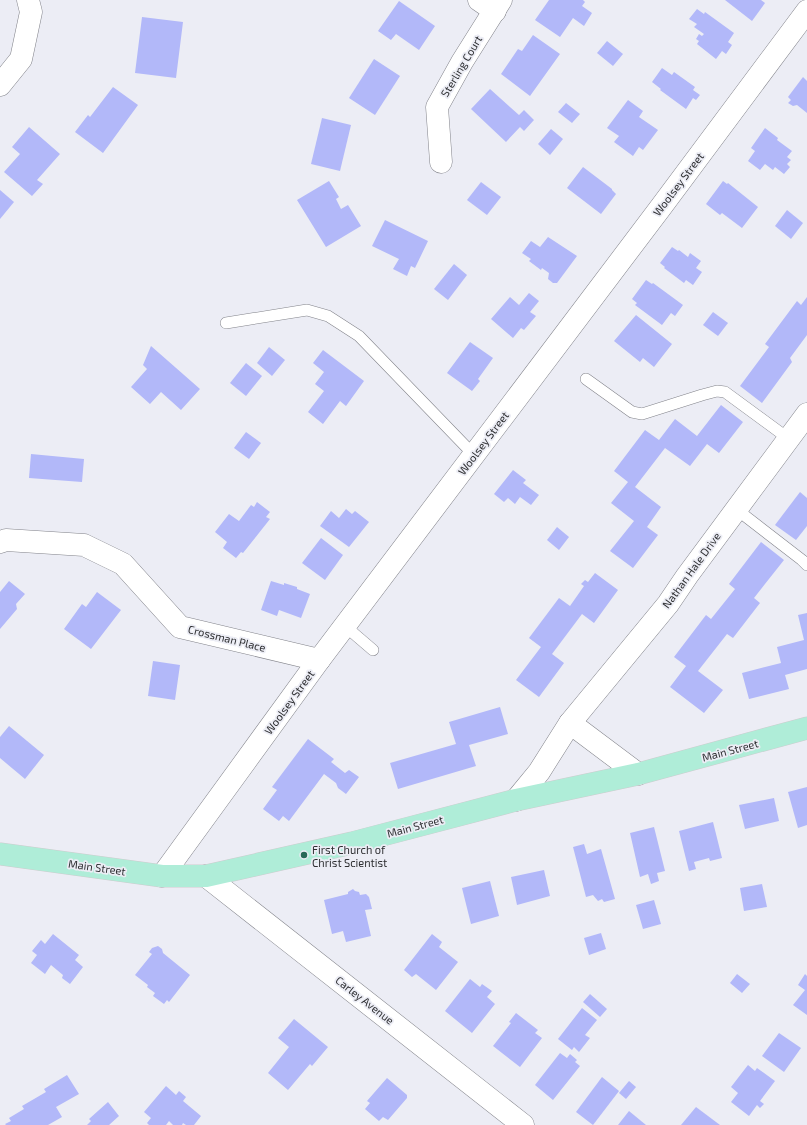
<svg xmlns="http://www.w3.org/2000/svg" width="807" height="1125" viewBox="0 0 807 1125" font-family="'Exo 2',sans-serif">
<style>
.building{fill:#b2b8f9}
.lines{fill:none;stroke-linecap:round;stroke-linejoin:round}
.lane-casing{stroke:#82838a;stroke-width:12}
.street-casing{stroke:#82838a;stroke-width:23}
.secondary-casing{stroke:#82838a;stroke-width:23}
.primary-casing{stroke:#cdcdce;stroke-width:23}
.lane{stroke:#fff;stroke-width:11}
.street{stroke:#fff;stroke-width:22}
.secondary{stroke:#fff;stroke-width:22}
.primary{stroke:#afedd8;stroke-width:22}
.poi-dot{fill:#296957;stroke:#ecedf5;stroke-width:1.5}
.labels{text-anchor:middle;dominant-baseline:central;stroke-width:3.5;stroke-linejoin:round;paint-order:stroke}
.street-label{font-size:11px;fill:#2d2e31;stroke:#ecedf5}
.poi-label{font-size:11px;fill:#2d2e31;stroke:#ecedf5;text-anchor:start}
</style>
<rect width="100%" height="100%" fill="#ecedf5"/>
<g class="building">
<polygon points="549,0 583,0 585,2 582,6 592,13 584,26 573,18 560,37 535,20"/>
<polygon points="725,0 761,0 765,3 752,21"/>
<polygon points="399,1 435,26 419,50 396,34 391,40 378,31"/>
<polygon points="697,9 704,14 705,12 734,33 728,42 732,45 726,54 722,51 716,59 697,44 699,41 696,39 699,34 702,36 704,34 694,27 697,24 689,19"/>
<polygon points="142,17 183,22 176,78 135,73"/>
<polygon points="533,35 560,54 530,96 501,74 518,49 522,51"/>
<polygon points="607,41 623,54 613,66 597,53"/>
<polygon points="374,59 400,76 375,115 349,98"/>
<polygon points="662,68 672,75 674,72 695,87 693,90 700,95 696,100 693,98 686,109 660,90 661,89 652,82"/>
<polygon points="803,77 807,81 807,113 797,105 793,106 788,103 791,100 788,97"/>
<polygon points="113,87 138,105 103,153 75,132 88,115 90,117"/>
<polygon points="490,89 519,115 524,110 534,120 524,131 520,127 506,142 471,109"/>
<polygon points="628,100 643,111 639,117 658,130 643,150 639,147 633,156 614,142 619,136 607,128"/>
<polygon points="566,103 580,114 572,123 558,112"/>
<polygon points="322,118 351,125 340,171 311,164"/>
<polygon points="29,127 60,154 37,180 43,184 32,196 4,172 20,154 12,147"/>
<polygon points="765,128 778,138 777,140 792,151 787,157 791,160 787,164 790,167 784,174 775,167 773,170 765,164 760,170 748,161 755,151 751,148"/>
<polygon points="551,129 563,139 550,155 538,144"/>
<polygon points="583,167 612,189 612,190 616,194 601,214 567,188"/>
<polygon points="329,181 339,197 336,199 341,209 348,205 361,226 326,247 297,200"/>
<polygon points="723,181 727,184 728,183 758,207 742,228 722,213 720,215 706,204"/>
<polygon points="481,182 501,197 487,215 467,200"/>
<polygon points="0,190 14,202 0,219"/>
<polygon points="787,210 803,223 791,239 775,226"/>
<polygon points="385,220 428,241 415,268 411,266 407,276 393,269 399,259 372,246"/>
<polygon points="548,237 577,256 557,283 553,283 548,279 549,273 542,268 541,270 529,261 531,259 522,253 531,241 540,247"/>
<polygon points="672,247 678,251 679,250 688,257 690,253 701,261 696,268 702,272 693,285 686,280 684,283 664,268 665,267 660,263"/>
<polygon points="454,264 467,275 448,300 434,289"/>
<polygon points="646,280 652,284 653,283 683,305 675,316 671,313 662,325 635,305 637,303 632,299"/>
<polygon points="529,293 539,301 530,312 536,316 524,330 521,328 513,338 491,319 510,297 519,305"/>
<polygon points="807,297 807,335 790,358 792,362 762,403 740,386 769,347 765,344 797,301 801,305"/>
<polygon points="713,312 728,323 718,336 703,325"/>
<polygon points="636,315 672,344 654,367 643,358 640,362 614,341"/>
<polygon points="470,342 493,358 478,379 480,381 472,391 447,373"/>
<polygon points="151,346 200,389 181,410 161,392 150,404 131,387 147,369 143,365"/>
<polygon points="269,347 285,360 272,376 257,363"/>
<polygon points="323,350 364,381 346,406 340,401 323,424 308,412 324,391 315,384 324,372 313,363"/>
<polygon points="246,363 262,376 246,396 230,383"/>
<polygon points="721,405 743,422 719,453 707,444 690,466 665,448 635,487 661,507 647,527 658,535 633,568 610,551 634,521 611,503 628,482 614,471 645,430 659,440 675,419 697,436"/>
<polygon points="246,432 261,443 249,459 234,448"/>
<polygon points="31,454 84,459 82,482 29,478"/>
<polygon points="513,470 526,480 523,483 539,495 531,505 520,497 515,504 508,498 504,502 494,494"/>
<polygon points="800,492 807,498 807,526 796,540 775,525"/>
<polygon points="257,502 270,512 266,517 270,519 243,553 241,552 236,558 223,548 227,542 215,532 229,514 239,521 251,505 254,507"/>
<polygon points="346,509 352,514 355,511 369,522 349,547 320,526 331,511 339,518"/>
<polygon points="557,527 569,537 559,550 547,540"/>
<polygon points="321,538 343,555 325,580 302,563"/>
<polygon points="761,542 784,560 754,598 760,603 733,638 727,634 698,671 723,690 704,713 670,687 686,666 674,657 706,615 711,619 735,589 729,584"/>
<polygon points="595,573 618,590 594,623 582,614 552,654 564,663 539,697 516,680 541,647 529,638 559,598 570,606 584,586 581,584 585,580 588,582"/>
<polygon points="9,581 25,594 16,604 17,609 0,629 0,592"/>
<polygon points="271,581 284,585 284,583 297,587 297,589 310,594 301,618 279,610 277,616 261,610"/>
<polygon points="97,592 121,610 91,649 64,629 82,604 86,607"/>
<polygon points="807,613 807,669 785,675 789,689 749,699 742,673 781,663 777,647 804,640 798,615"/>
<polygon points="153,661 180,665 175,700 148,696"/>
<polygon points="500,707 508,734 469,745 476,766 398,789 390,763 456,744 449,722"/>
<polygon points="9,726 44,755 25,779 0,758 0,737"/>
<polygon points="308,739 334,759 331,762 345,773 349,770 359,777 346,794 338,788 336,783 324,774 289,821 283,816 279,821 263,809 277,790 272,787"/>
<polygon points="807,787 807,825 798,828 788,792"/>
<polygon points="774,798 779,821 745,829 739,805"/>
<polygon points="713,822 722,858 710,861 709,858 694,862 696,869 689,871 679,831"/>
<polygon points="654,827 665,871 657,873 659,881 651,884 648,874 640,877 630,833"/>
<polygon points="584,844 587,854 601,849 615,899 604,902 602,899 598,901 593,895 586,897 573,847"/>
<polygon points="544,870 550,896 517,905 511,877"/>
<polygon points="490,881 499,916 471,924 462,888"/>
<polygon points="762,884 767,907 744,911 740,888"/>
<polygon points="353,889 355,891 359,892 360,895 366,894 369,897 372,909 365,910 371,936 346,942 343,931 332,934 324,900 348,894 348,892"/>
<polygon points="654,900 661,924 643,929 636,905"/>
<polygon points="601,933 606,949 589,955 584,938"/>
<polygon points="53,934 79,955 75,960 83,967 70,984 62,978 63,975 51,965 45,974 31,963 37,955 32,951 41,940 45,944"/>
<polygon points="432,934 442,942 439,947 458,962 436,990 416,974 412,977 404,970"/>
<polygon points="158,946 162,949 163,953 190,975 169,1002 167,1000 164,1004 153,996 155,993 147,987 148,985 135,975 152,954 149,952 152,948"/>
<polygon points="737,974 750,984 742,993 730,983"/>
<polygon points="805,974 807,976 807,1015 793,1005 805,990 798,985"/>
<polygon points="470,979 480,987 482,984 492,991 487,997 495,1004 472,1033 445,1011"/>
<polygon points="590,994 607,1009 600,1017 583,1002"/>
<polygon points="582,1008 597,1020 585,1035 590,1038 579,1052 574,1047 572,1050 558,1039"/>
<polygon points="516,1013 538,1030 535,1033 542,1038 520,1067 493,1046 511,1023 509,1022"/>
<polygon points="294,1019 328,1047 312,1066 310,1064 288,1090 268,1073 289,1047 278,1038"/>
<polygon points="779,1033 801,1048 784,1072 762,1056"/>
<polygon points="560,1053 567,1058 570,1054 577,1060 575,1062 580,1066 553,1100 535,1085"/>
<polygon points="748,1065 755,1071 757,1068 775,1081 760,1101 764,1104 760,1108 757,1105 749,1116 731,1102 738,1093 731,1087"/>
<polygon points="67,1075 79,1094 56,1107 62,1117 48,1125 6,1125 5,1124 11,1121 9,1118 24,1109 22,1106 46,1092 44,1089"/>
<polygon points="602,1077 619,1091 593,1125 576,1112"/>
<polygon points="387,1078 407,1095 407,1098 388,1120 383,1117 379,1121 365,1109 370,1103 367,1101"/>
<polygon points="629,1081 636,1087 626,1099 619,1093"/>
<polygon points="166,1086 176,1095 179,1091 186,1097 183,1101 201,1116 194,1125 186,1125 183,1123 182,1125 173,1125 169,1121 166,1125 149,1125 147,1123 151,1118 144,1112"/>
<polygon points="108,1102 119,1116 109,1125 87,1125 91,1121 89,1119"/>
<polygon points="696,1107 720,1125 681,1125"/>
<polygon points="629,1111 646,1125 618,1125"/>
</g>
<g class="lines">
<defs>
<g id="lane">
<polyline points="226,323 307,310 328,316 359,336 474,455"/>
<polyline points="586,379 632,412 642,414 702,395 717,391 725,392 789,439"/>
<polyline points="736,509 802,560 807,565"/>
<polyline points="345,626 373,650"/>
</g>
<g id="street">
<polyline points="479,0 495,11"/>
<polyline points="0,85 21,59 31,12 28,0"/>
<polyline points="441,162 437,107 462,62 501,0"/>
<polyline points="0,542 6,540 84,545 123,564 180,627 319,660"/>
<polyline points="570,723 638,774"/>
<polyline points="162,876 319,660 661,207 807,11"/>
<polyline points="206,876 523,1125"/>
</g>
<polyline id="secondary" points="516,800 539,772 570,723 668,604 687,576 807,414"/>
<polyline id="primary" points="0,854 162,876 206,876 352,843 516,800 638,774 807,728"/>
</defs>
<use href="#lane" class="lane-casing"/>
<use href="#street" class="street-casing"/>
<use href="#secondary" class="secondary-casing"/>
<use href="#primary" class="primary-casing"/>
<use href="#lane" class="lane"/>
<use href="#street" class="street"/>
<use href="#secondary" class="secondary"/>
<use href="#primary" class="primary"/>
</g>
<circle class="poi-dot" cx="304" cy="855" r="4"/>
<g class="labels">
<g class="street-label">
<text transform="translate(461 66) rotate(-59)">Sterling Court</text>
<text transform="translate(678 184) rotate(-53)">Woolsey Street</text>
<text transform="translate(483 443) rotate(-53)">Woolsey Street</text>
<text transform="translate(691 570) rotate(-54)">Nathan Hale Drive</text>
<text transform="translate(227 638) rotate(14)">Crossman Place</text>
<text transform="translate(289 702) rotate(-54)">Woolsey Street</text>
<text transform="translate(730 750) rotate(-15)">Main Street</text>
<text transform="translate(415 826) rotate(-15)">Main Street</text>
<text transform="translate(97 867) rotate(8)">Main Street</text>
<text transform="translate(365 1000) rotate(38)">Carley Avenue</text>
</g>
<g class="poi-label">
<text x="312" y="849">First Church of<tspan x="312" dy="13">Christ Scientist</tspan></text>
</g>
</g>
</svg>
